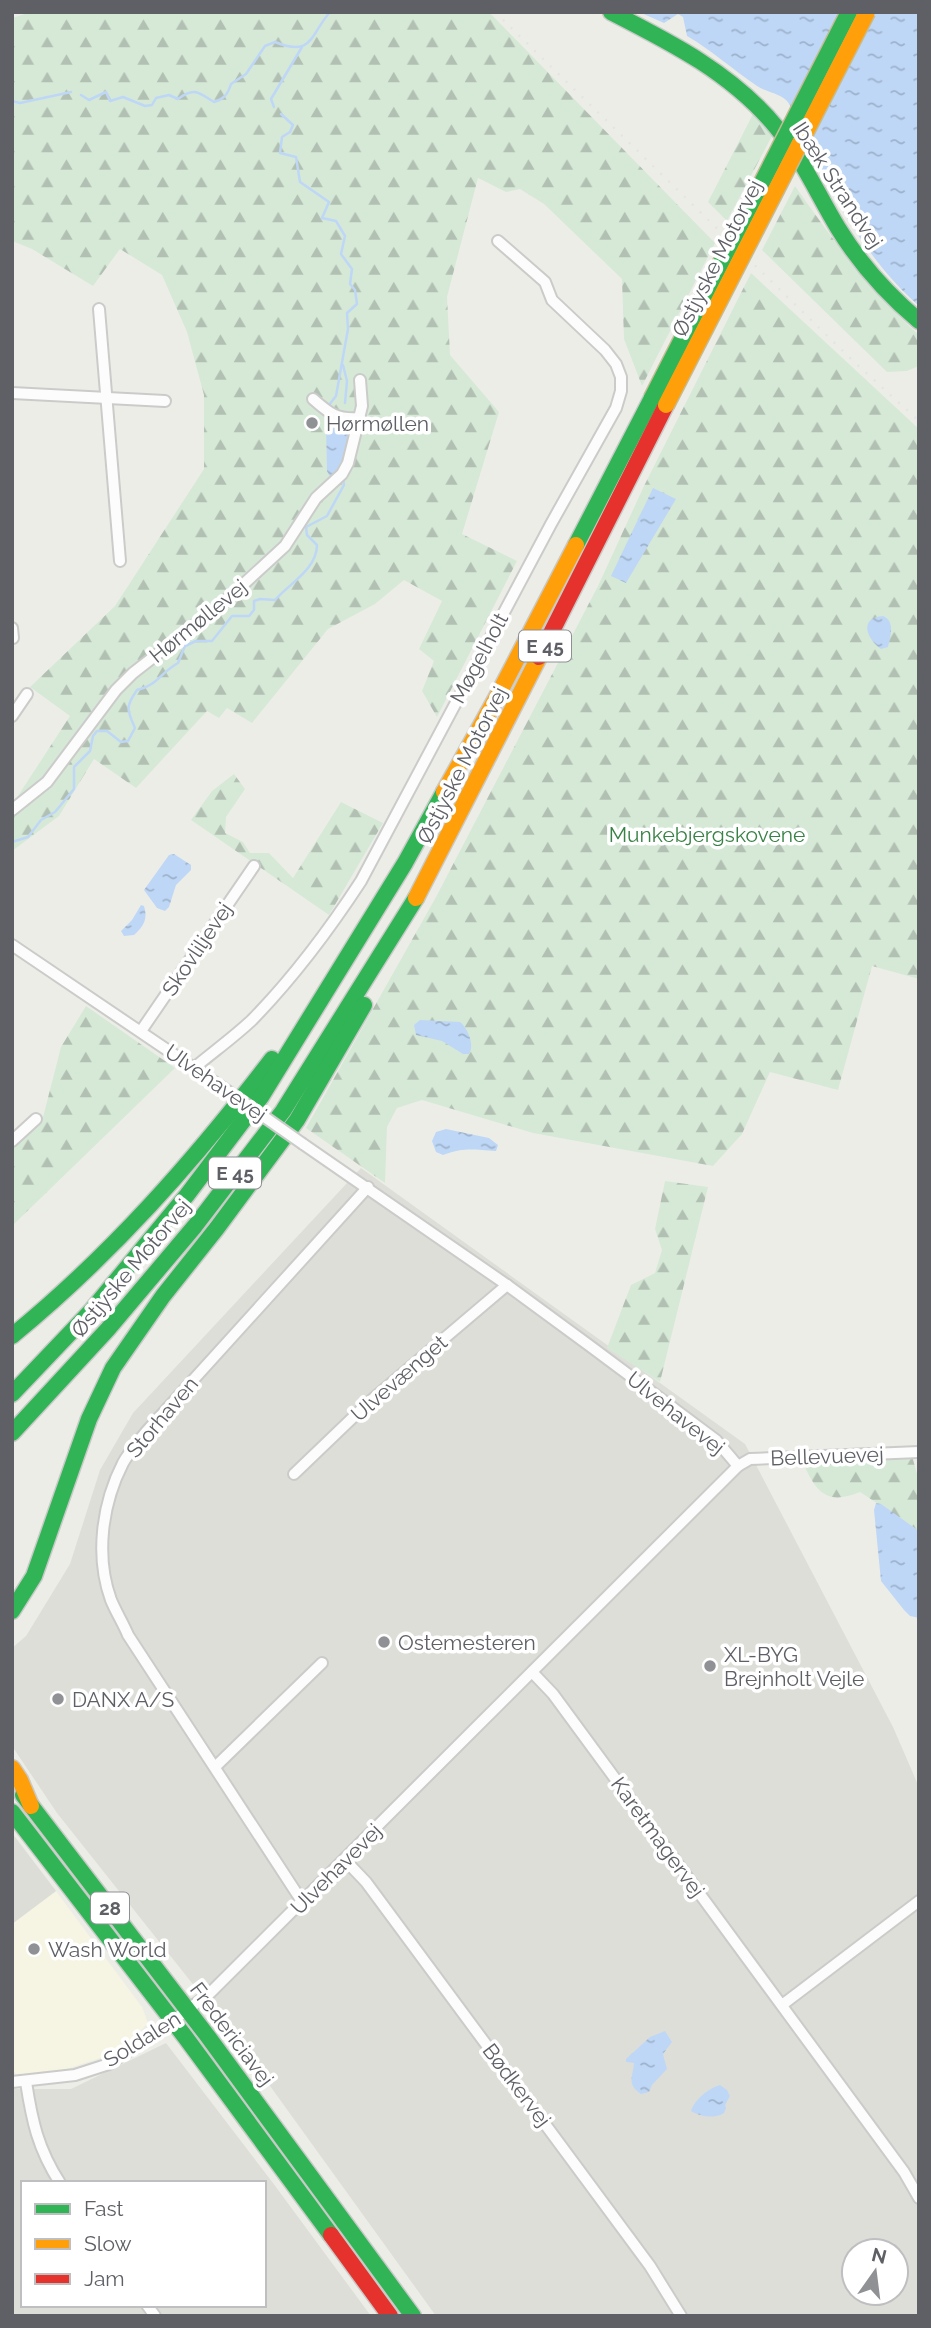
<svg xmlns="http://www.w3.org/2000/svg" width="931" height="2328" viewBox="0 0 931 2328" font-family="Raleway,sans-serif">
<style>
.commercial{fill:#f6f4e2}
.industrial{fill:#deded9;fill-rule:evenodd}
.education{fill:#ddddd7}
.forest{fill:url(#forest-firs)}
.water{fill:url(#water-ripples)}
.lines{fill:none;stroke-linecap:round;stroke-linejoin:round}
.stream{stroke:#bed7f6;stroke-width:2.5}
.street-casing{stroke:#cbcbca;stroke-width:14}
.fast-casing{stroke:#c9cac8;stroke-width:19}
.slow-casing{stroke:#c9cac8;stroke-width:19}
.jam-casing{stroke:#c9cac8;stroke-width:19}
.street{stroke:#fcfcfc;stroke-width:10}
.fast{stroke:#30b455;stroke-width:16}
.slow{stroke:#ff9f0a;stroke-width:16}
.jam{stroke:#e5322d;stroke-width:16}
.rail{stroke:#e4e4e3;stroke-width:2.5;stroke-dasharray:2 9;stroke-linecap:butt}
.street-bridge-casing{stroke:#cbcbca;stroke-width:14;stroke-linecap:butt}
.fast-bridge-casing{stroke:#c4bc96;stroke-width:19;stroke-linecap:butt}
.slow-bridge-casing{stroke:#c4bc96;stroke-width:19;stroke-linecap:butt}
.street-bridge{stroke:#fcfcfc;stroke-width:10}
.fast-bridge{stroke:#30b455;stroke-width:16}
.slow-bridge{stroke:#ff9f0a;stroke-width:16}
.poi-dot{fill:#909194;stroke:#fff;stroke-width:2.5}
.labels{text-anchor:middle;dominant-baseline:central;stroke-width:7;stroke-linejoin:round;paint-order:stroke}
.shield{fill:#fff;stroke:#8e9094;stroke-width:2}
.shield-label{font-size:19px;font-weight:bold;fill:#5e6066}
.street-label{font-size:21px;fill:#5e6066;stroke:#fff}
.poi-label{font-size:21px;fill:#5e6066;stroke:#fff;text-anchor:start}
.park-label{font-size:21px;fill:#388245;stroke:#fff}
</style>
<defs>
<pattern id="forest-firs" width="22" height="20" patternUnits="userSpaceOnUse" patternTransform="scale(1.75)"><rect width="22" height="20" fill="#d6e9d7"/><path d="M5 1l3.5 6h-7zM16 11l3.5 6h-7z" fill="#b1c0b2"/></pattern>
<pattern id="water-ripples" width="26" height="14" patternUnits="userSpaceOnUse" patternTransform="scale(1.75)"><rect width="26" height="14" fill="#bed7f6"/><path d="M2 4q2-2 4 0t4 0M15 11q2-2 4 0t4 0" fill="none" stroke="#9eb2cb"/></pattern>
</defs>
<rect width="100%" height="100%" fill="#edede8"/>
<polygon class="commercial" points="56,1891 142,2007 148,2023 132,2040 106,2056 61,2071 17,2076 12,2068 12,1924"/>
<g class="industrial">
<path d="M361,1168L745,1444L893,1727L919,1787V2316H436L234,2036L57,1813L12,1746V1648L26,1636L70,1564L100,1470L133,1413ZM854,2251H896V2293H854Z"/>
<path d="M166,2043L273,2183L371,2316H12V2089H71ZM23,2183H264V2305H23Z"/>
</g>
<polygon class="education" points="12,1833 56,1891 12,1924"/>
<g class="forest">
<polygon points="31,12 489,12 715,243 642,386 624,339 622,279 544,204 520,189 506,192 478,178 447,297 450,355 499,412 462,534 517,561 437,717 422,691 434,661 419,649 442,601 404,580 375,604 328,629 252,723 227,708 219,718 207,711 136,788 94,759 59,816 12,851 12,805 70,716 30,687 115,606 204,469 204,395 187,332 162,275 120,249 93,286 32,249 12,241 12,18"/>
<polygon points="753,114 772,136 727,221 708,202"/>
<path d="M795,186C834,241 868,289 919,335V366L907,371L887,372L762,250Z"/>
<polygon points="751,273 919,429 919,979 872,966 838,1090 770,1072 742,1134 713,1166 533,1133 422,1100 397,1108 387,1127 385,1183 306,1128 436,897 598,586 643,488"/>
<polygon points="234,774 245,789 226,817 225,833 243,842 250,853 269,853 293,878 341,802 383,823 329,915 191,820 212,791"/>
<polygon points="86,1006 175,1068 12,1226 12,1150 42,1121 61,1047"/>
<polygon points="665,1181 708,1187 660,1382 607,1348 631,1285 655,1273 662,1250 655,1229"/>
<path d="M912,1456L919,1481V1531L860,1492C826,1506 816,1492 802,1461Z"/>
</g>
<g class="water">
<path d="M639,12H919V306C873,266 842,212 813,158C807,145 795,109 786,100C778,93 766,92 757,86C733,70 713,51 687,36L683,17L678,14L664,23Z"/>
<path d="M340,422L350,426C354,442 343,464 333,477L329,475L327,471L326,424Z"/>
<polygon points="653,488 676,499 626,583 611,576"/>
<path d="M883,616C895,621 891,635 888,647L881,649C867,639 858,618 883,616Z"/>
<polygon points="174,854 191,865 191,870 176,885 169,907 165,911 157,908 144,890 169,855"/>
<path d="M141,905L144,906C148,919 144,926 134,935L124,936L121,931L132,920Z"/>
<path d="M420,1020L460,1022C468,1028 475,1046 469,1054H463L442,1041L416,1035L414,1025Z"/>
<path d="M446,1129L489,1138L498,1145L496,1151C473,1150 466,1147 443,1155L436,1152L432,1141L436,1132Z"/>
<polygon points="876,1503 881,1504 919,1531 919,1618 910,1616 904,1610 881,1581 874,1510"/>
<path d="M665,2031L672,2042L663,2054L667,2069L652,2085L649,2092L641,2094C626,2084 633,2077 634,2063L626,2062V2059L650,2037Z"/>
<path d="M720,2085L727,2090L730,2096L725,2105L726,2108L724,2113C715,2119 700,2117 691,2111C695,2099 709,2088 720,2085Z"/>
</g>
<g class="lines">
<g class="stream">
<path d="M81,95L89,100L106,92L110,101L123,97L145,106L152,105L156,98L169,95L178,99C194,87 198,92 214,102C224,99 228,94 231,84L246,74L265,46L275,42C313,58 311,33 330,12"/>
<polyline points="12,101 20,103 71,92"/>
<polyline points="274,107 271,99 302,47"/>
<polyline points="281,114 293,125 290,132 282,137 280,153 296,157 300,182 329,202 322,218 336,221 345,236 341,254 352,269 350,284 355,290 357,304 347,313 348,329 336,396 329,405"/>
<polyline points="343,365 347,381 345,403"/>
<path d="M12,842L28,837L41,820L55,812L74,789V767L90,751L93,736L97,731H107L121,742L128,741L135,728C127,710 125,707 137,690C158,685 160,673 178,663L185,646L196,641H212L232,616H249L254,610V601L260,599L275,600C289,584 317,569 317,545L307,535L306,527L327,516L344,485L343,478"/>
</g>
<defs>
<g id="street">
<polyline points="99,309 120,561"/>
<polyline points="12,393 165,401"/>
<path d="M313,399C330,414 337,420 360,418"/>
<polyline points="12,628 13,638"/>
<polyline points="12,716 27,694"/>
<polyline points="12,810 47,782 116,690 133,673 223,603 285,546 316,498 342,474 348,463 362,406 360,380"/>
<polyline points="12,945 219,1085"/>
<polyline points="141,1031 254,866"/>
<path d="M194,1068C213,1052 234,1037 252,1020C293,978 329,930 361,881L551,524L616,408L621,391V377L616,364L605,350L552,300L545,282L498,241"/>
<polyline points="12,1141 36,1119"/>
<polyline points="303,1144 507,1285 590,1346 716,1440 738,1466"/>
<polyline points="294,1474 368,1403 507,1285"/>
<polyline points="532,1672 553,1694 904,2172 919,2198"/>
<polyline points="215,1767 322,1663"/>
<polyline points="345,1860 366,1882 650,2266 681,2316"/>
<path d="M303,1903L128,1635C123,1623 116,1612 111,1600C95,1556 102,1504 123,1463C129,1452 138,1442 146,1432L368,1187"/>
<polyline points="782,2005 919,1901"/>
<polyline points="12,2082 75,2075 109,2064 155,2034 210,1993 738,1466 750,1459 919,1452"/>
<path d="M26,2082C32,2121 38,2149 60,2183"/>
<polyline points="147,2305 155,2316"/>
</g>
<g id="fast">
<path d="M611,12C672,43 733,74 777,128C802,158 818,195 838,228C860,264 887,294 919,321"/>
<polyline points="576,545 652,398"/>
<path d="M12,1336C111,1255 194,1161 272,1059"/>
<polyline points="12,1394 91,1311 187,1195 261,1097 405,863 444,792"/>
<polyline points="12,1433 108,1329 195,1226 283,1111 416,898"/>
<polyline points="12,1611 34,1576 89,1419 113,1368 163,1296 217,1228 297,1120 364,1005"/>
<polyline points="23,1795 206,2034 413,2316"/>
<polyline points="12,1812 186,2038 331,2235"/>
</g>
<g id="slow">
<polyline points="444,792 497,697 576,545"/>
<polyline points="416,898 539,657"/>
<polyline points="12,1768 20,1780 31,1806"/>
</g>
<g id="jam">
<polyline points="539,657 666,405"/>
<polyline points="331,2235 390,2316"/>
</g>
</defs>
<use href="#street" class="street-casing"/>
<use href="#fast" class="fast-casing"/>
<use href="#slow" class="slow-casing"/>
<use href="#jam" class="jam-casing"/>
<use href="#street" class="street"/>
<use href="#fast" class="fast"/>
<use href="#slow" class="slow"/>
<use href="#jam" class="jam"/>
<polyline class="rail" points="495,12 851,359 919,421"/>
<defs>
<polyline id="street-bridge" points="219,1085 303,1144"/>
<polyline id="fast-bridge" points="652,398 849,12"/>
<polyline id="slow-bridge" points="666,405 867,12"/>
</defs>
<use href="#street-bridge" class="street-bridge-casing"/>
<use href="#fast-bridge" class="fast-bridge-casing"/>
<use href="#slow-bridge" class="slow-bridge-casing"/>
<use href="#street-bridge" class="street-bridge"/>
<use href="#fast-bridge" class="fast-bridge"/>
<use href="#slow-bridge" class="slow-bridge"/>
</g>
<g class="poi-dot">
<circle cx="312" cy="423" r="7"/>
<circle cx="384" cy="1642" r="7"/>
<circle cx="710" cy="1666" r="7"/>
<circle cx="58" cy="1699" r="7"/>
<circle cx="34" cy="1949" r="7"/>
</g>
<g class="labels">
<g class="shield">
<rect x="519" y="630.5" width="52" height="31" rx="5"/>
<rect x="209" y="1157.5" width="52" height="31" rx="5"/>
<rect x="91" y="1892.5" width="38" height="31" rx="5"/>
</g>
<g class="shield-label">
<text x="545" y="646">E 45</text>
<text x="235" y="1173">E 45</text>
<text x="110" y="1908">28</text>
</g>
<g class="street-label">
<text transform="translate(838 185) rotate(57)">Ibæk Strandvej</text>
<text transform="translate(717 258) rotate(-63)">Østjyske Motorvej</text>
<text transform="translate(198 621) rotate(-39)">Hørmøllevej</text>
<text transform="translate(479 658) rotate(-62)">Møgelholt</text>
<text transform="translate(462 765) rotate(-63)">Østjyske Motorvej</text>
<text transform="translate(197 949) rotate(-56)">Skovliljevej</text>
<text transform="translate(216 1083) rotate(35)">Ulvehavevej</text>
<text transform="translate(131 1268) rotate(-50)">Østjyske Motorvej</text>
<text transform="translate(399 1378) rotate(-41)">Ulvevænget</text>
<text transform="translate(676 1413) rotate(39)">Ulvehavevej</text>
<text transform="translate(162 1417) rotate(-50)">Storhaven</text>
<text transform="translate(827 1456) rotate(-2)">Bellevuevej</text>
<text transform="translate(658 1837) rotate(54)">Karetmagervej</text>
<text transform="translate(336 1869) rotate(-45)">Ulvehavevej</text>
<text transform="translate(232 2034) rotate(53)">Fredericiavej</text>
<text transform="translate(142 2039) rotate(-32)">Soldalen</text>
<text transform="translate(517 2085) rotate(53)">Bødkervej</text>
</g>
<g class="poi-label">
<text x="326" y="423">Hørmøllen</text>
<text x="398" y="1642">Ostemesteren</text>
<text x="724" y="1654">XL-BYG<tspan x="724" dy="24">Brejnholt Vejle</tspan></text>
<text x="72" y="1699">DANX A/S</text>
<text x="48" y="1949">Wash World</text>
</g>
<g class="park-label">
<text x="707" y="834">Munkebjergskovene</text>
</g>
</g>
<rect width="931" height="2328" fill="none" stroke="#5e6066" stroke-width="28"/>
<rect x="21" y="2181" width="245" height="126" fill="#ffffff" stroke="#bfbfc2" stroke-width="2"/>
<rect x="35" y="2204" width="35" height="10" fill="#30b455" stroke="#bfbfc2" stroke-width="2"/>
<text x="84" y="2216" font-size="21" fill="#5e6066">Fast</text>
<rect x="35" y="2239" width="35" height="10" fill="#ff9f0a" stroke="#bfbfc2" stroke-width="2"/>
<text x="84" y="2251" font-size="21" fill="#5e6066">Slow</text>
<rect x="35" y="2274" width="35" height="10" fill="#e5322d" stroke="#bfbfc2" stroke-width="2"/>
<text x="84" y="2286" font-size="21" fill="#5e6066">Jam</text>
<g transform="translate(875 2272) rotate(14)"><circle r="33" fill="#ffffff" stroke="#bfbfc2" stroke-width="2"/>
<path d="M0-5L12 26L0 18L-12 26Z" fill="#909194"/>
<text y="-10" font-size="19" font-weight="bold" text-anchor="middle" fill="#5e6066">N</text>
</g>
</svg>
